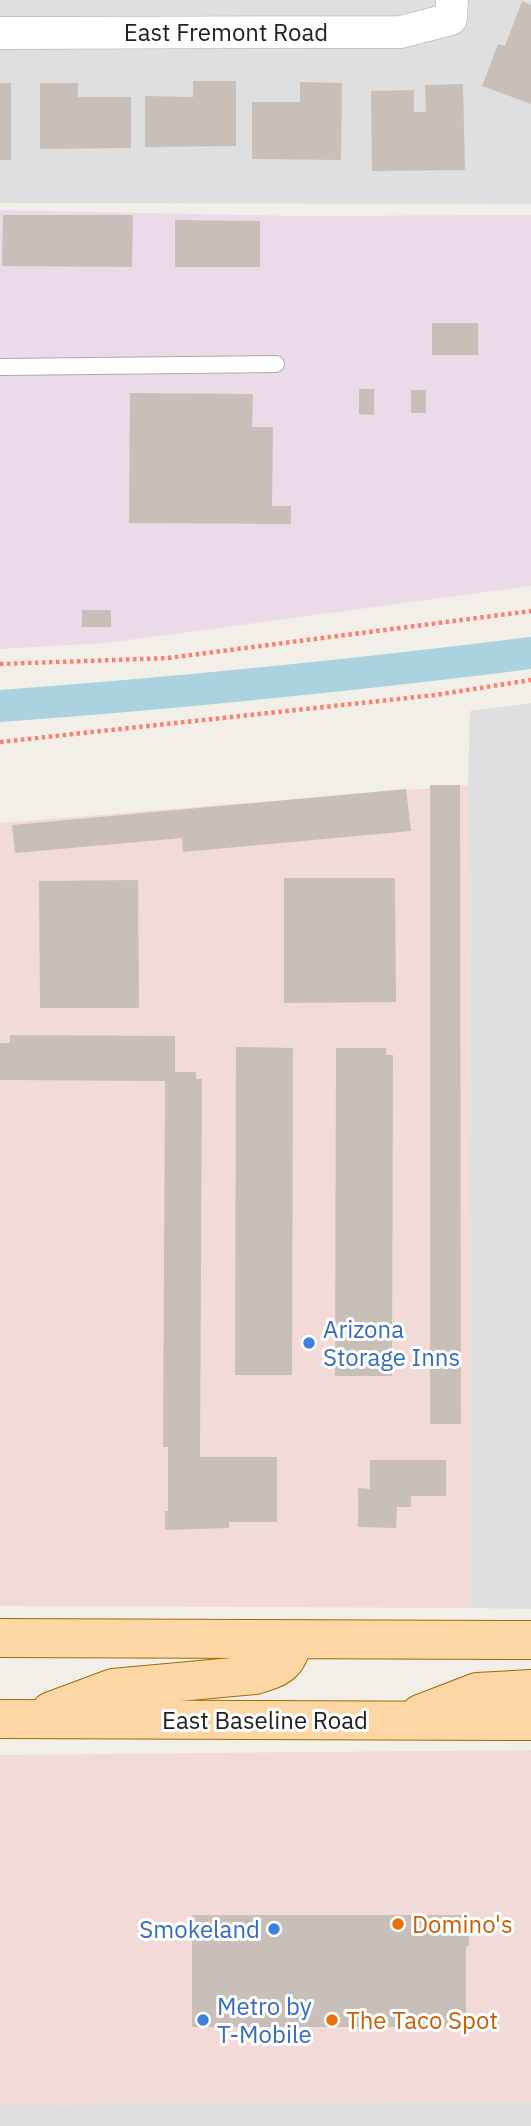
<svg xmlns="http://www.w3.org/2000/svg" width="531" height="2126" viewBox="0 0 531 2126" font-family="'IBM Plex Sans',sans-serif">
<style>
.residential{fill:#e0dfdf}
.commercial{fill:#f2dad9}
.industrial{fill:#ebdbe8}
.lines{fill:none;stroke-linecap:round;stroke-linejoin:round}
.canal{stroke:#aad3df;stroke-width:32}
.building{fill:#c7bfb8}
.service-casing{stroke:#a9a9a9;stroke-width:18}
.minor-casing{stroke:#a9a9a9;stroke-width:33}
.primary-casing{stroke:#a06b00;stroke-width:40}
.path{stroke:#fa8072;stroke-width:4.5;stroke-dasharray:3.5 3.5;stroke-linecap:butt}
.service{stroke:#fff;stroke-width:16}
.minor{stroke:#fff;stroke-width:32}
.primary{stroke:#fcd6a4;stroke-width:38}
.shop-dot{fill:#3f7fe0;stroke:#fff;stroke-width:2.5}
.food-dot{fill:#e8710a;stroke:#fff;stroke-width:2.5}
.labels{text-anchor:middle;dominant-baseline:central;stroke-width:6;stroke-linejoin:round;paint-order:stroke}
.street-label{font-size:24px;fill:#222;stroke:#fff}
.shop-label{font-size:24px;fill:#366cbe;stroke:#fff;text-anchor:start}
.food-label{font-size:24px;fill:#c56008;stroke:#fff;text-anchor:start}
</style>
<rect width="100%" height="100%" fill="#f2efe9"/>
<g class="residential">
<polygon points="0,0 531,0 531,204 0,203"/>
<polygon points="531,703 531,1609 470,1608 468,785 470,711"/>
<polygon points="531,2101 531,2126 0,2126 0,2105"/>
</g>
<g class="commercial">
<polygon points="468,785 470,1608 0,1606 0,823"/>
<polygon points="531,1750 531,2101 0,2105 0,1755"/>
</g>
<polygon class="industrial" points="0,210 298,216 531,215 531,586 106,643 0,649"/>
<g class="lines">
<path class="canal" d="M0,706C178,693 354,675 531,653"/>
</g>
<g class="building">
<polygon points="522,1 531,5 531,104 482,86 498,44 505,46"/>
<polygon points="193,81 236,81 236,146 145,147 145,96 193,97"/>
<polygon points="300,82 342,83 341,160 252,159 252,102 300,102"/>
<rect x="0" y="83" width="11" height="77"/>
<polygon points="40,83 78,83 78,97 131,97 131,148 40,149"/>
<polygon points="463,84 465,170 372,171 371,91 414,90 414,112 426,112 425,85"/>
<polygon points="3,215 133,215 132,267 2,266"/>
<polygon points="175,220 260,221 260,267 175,267"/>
<rect x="432" y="323" width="46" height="32"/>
<polygon points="359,389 374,389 374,415 359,414"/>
<rect x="411" y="390" width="15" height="23"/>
<polygon points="130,393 253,394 252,427 273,427 272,506 291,506 291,524 129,523"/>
<rect x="82" y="610" width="29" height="17"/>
<polygon points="430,785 460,785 461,1424 430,1424"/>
<polygon points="406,789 411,831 183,852 182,838 15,853 12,825"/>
<polygon points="284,878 395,878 396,1002 284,1003"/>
<polygon points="138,880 139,1008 40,1008 39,881"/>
<polygon points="10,1035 175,1036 175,1072 196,1072 196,1079 202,1079 200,1457 277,1457 277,1522 229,1522 229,1528 165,1530 165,1511 168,1511 168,1447 163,1447 165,1081 0,1080 0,1043 10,1043"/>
<polygon points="236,1047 293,1048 292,1375 235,1375"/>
<polygon points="336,1048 386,1048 386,1055 393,1055 392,1376 335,1376"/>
<polygon points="370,1460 446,1460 446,1496 411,1496 411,1507 397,1507 396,1528 358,1527 358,1488 370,1489"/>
<polygon points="192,1915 469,1915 469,1946 466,1946 466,2027 192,2027"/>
</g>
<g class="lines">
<defs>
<polyline id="service" points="0,367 276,364"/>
<polyline id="minor" points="0,33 401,32 451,19 452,0"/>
<g id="primary">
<polyline points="0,1638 531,1640"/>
<path d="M51,1711L113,1688L255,1675C278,1668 288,1665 293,1640"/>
<polyline points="420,1714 477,1692 531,1689"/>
<polyline points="0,1719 531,1721"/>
</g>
</defs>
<use href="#service" class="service-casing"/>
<use href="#minor" class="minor-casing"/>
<use href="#primary" class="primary-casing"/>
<g class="path">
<polyline points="0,664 168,658 531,611"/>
<polyline points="0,742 435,695 531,680"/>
</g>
<use href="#service" class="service"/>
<use href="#minor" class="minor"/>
<use href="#primary" class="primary"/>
</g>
<g class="shop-dot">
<circle cx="309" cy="1343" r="7"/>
<circle cx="274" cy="1929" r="7"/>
<circle cx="203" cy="2020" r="7"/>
</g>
<g class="food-dot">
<circle cx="398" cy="1924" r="7"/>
<circle cx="332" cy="2020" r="7"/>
</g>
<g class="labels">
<g class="street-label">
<text x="226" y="32">East Fremont Road</text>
<text x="265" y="1720">East Baseline Road</text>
</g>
<g class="shop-label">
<text x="323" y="1329">Arizona<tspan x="323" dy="28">Storage Inns</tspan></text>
<text x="260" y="1929" text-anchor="end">Smokeland</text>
<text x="217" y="2006">Metro by<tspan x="217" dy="28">T-Mobile</tspan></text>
</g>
<g class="food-label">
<text x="412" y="1924">Domino's</text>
<text x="346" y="2020">The Taco Spot</text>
</g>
</g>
</svg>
